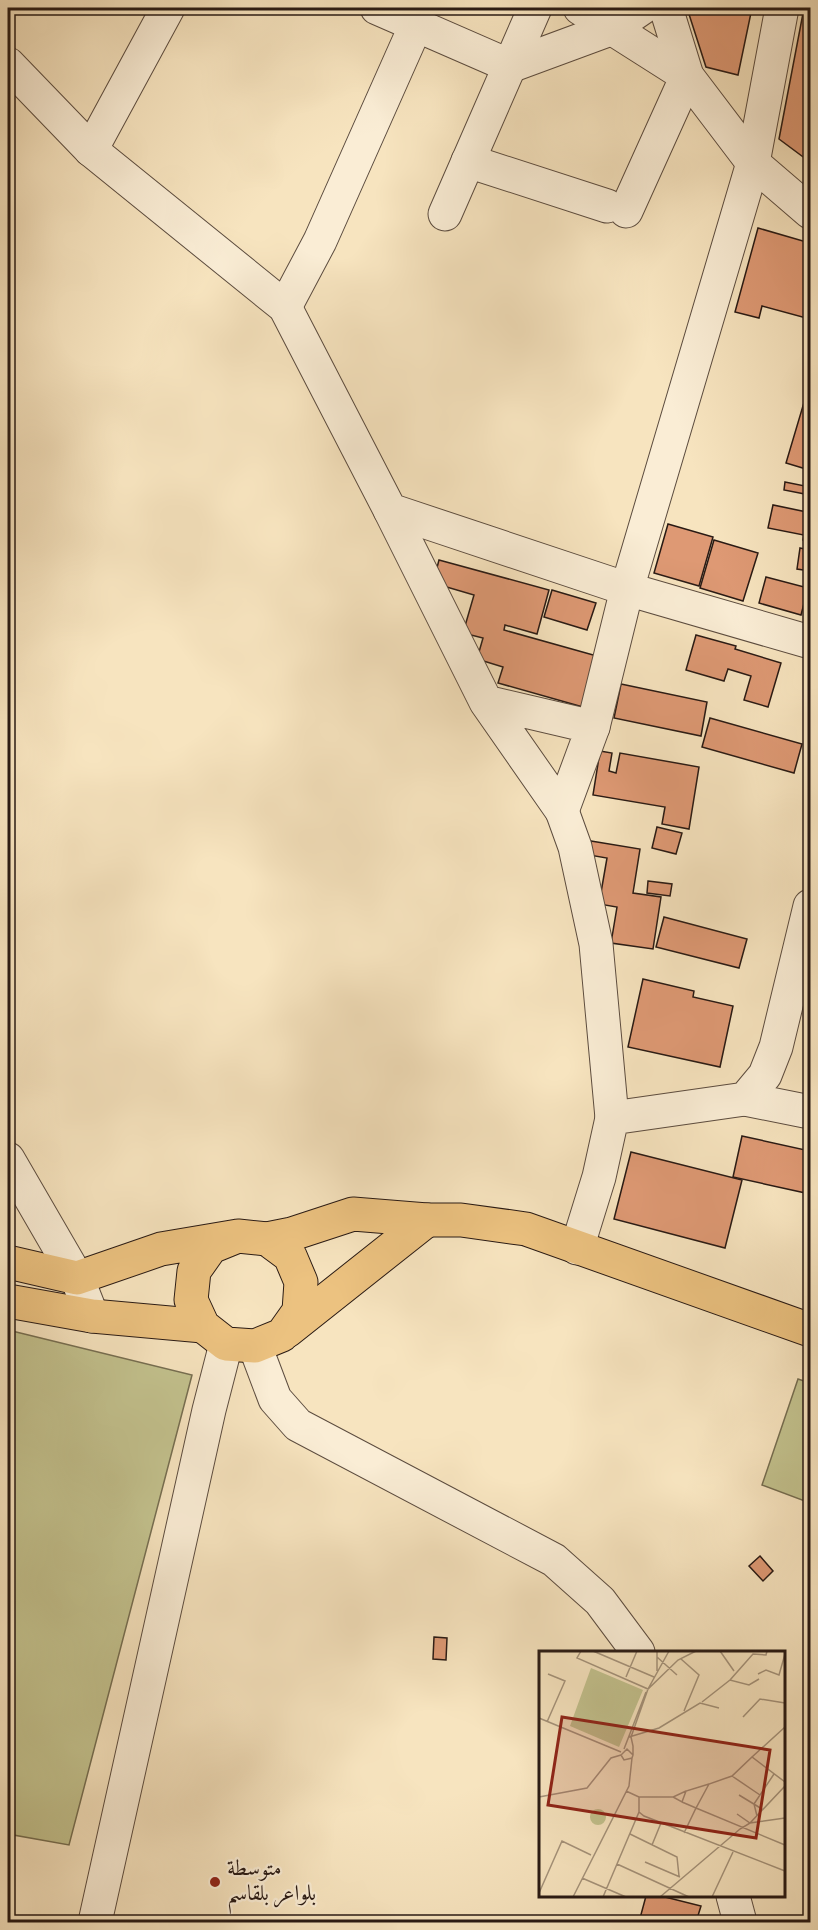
<svg xmlns="http://www.w3.org/2000/svg" width="818" height="1930" viewBox="0 0 818 1930" font-family="'IM FELL English',Amiri,serif">
<style>
.green{fill:#c3c28e;stroke:#766e51;stroke-width:1.5}
.building{fill:#de9974;stroke:#291a14;stroke-width:1.5}
.lines{fill:none;stroke-linecap:round;stroke-linejoin:round}
.minor-casing{stroke:#5c4c3f;stroke-width:35}
.major-casing{stroke:#291a14;stroke-width:35}
.minor{stroke:#faedd5;stroke-width:33}
.major{stroke:#ecc280;stroke-width:33}
.poi-dot{fill:#8f2418;stroke:#faedd5;stroke-width:2}
.labels{text-anchor:middle;dominant-baseline:central;stroke-width:4.5;stroke-linejoin:round;paint-order:stroke}
.poi-label{font-size:22px;fill:#291a14;stroke:#faedd5;text-anchor:start}
.inset-road{fill:none;stroke:#a5937b;stroke-width:1.5}
.view{fill:#8f2418;fill-opacity:0.15;stroke:#8f2418;stroke-width:3}
.inset-edge{fill:none;stroke:#291a14;stroke-width:3}
</style>
<rect width="100%" height="100%" fill="#f7e4bf"/>
<filter id="stains"><feTurbulence type="fractalNoise" baseFrequency=".00333" numOctaves="4"/><feColorMatrix values="0 0 0 0 .2 0 0 0 0 .09 0 0 0 0 .02 0 0 0 .5 -.17"/></filter>
<radialGradient id="worn" r=".72"><stop offset=".6" stop-color="#630" stop-opacity="0"/><stop offset="1" stop-color="#630" stop-opacity=".3"/></radialGradient>
<g class="green">
<polygon points="8,1330 192,1375 69,1845 8,1834"/>
<polygon points="798,1379 810,1383 810,1503 762,1485"/>
</g>
<g class="building">
<polygon points="687,8 752,8 738,75 706,67"/>
<polygon points="804,8 810,8 810,162 779,139"/>
<polygon points="758,228 810,243 810,337 806,335 810,319 762,306 759,318 735,312"/>
<polygon points="805,399 810,400 810,454 806,469 786,463"/>
<polygon points="785,482 810,487 810,495 784,490"/>
<polygon points="810,497 810,542 803,540 804,535 768,528 773,505 807,512"/>
<polygon points="668,524 713,537 699,586 654,573"/>
<polygon points="714,540 758,553 743,601 700,588"/>
<polygon points="800,548 810,550 810,571 797,569"/>
<polygon points="439,560 549,590 537,634 505,625 504,630 604,658 590,709 498,683 503,667 477,659 483,638 463,633 474,595 433,583"/>
<polygon points="766,577 808,588 801,615 759,603"/>
<polygon points="552,590 596,603 587,630 544,617"/>
<polygon points="696,635 736,646 735,649 781,663 768,707 744,700 751,676 728,669 724,681 686,670"/>
<polygon points="621,684 707,702 701,736 614,718"/>
<polygon points="710,718 802,744 794,773 702,747"/>
<polygon points="600,751 612,753 609,771 616,773 620,753 699,767 689,829 662,824 665,807 593,795"/>
<polygon points="657,827 682,833 676,854 652,848"/>
<polygon points="591,841 640,849 633,893 661,897 653,949 611,943 617,907 599,904 607,858 589,855"/>
<polygon points="648,881 672,884 670,896 647,893"/>
<polygon points="664,917 747,939 739,968 656,947"/>
<polygon points="643,979 694,991 693,997 733,1006 720,1067 628,1047"/>
<polygon points="742,1136 810,1151 810,1194 733,1177"/>
<polygon points="631,1152 742,1180 725,1248 614,1219"/>
<polygon points="760,1556 773,1571 763,1581 749,1566"/>
<polygon points="434,1637 447,1638 446,1660 433,1659"/>
<polygon points="646,1896 661,1896 701,1906 696,1922 639,1922"/>
</g>
<g class="lines">
<defs>
<g id="minor">
<polyline points="168,8 91,150 285,307 390,510 627,589 593,727"/>
<polyline points="377,8 510,66 613,28 642,8"/>
<polyline points="580,8 687,76 626,211"/>
<polyline points="666,8 687,76 753,163 810,212"/>
<polyline points="782,8 753,163 627,589 810,642"/>
<polyline points="8,64 91,150"/>
<polyline points="468,161 607,206"/>
<polyline points="445,214 535,8"/>
<polyline points="285,307 320,241 416,25"/>
<polyline points="390,510 486,702 593,727 562,811 486,702"/>
<polyline points="562,811 575,847 596,944 612,1118"/>
<polyline points="745,1099 810,1112"/>
<polyline points="8,1159 77,1278 92,1316"/>
<polyline points="577,1248 599,1177 612,1118 745,1099 765,1075 776,1047 810,906"/>
<polyline points="255,1346 275,1399 298,1425 554,1560 600,1601 638,1652"/>
<polyline points="733,1896 740,1922"/>
<polyline points="95,1922 209,1410 226,1344"/>
</g>
<g id="major">
<polyline points="267,1239 292,1234 353,1214 427,1220 461,1220 526,1229 810,1330"/>
<polyline points="8,1262 77,1278 161,1249 238,1236 267,1239 290,1256 301,1282 299,1311 282,1335 255,1346 226,1344 203,1326 191,1300 194,1271 211,1247 238,1236"/>
<polyline points="8,1301 92,1316 203,1326"/>
<polyline points="287,1331 427,1220"/>
</g>
</defs>
<use href="#minor" class="minor-casing"/>
<use href="#major" class="major-casing"/>
<use href="#minor" class="minor"/>
<use href="#major" class="major"/>
</g>
<circle class="poi-dot" cx="215" cy="1882" r="6"/>
<g class="labels">
<g class="poi-label">
<text x="227" y="1869">متوسطة<tspan x="227" dy="25">بلواعر بلقاسم</tspan></text>
</g>
</g>
<g transform="translate(539 1651)">
<rect width="246" height="246" fill="#f7e4bf"/>
<path d="M52,17L104,39L80,96L31,75ZM51 166a8 8 0 1 1 16 0a8 8 0 1 1-16 0Z" fill="#c3c28e"/>
<path class="inset-road" d="M42,0L38,7L109,38L139,9L157,0M54,0L115,26M181,0L195,20M118,6L138,24M142,8L160,24L145,60M118,20V0M219,23L227,19L240,24L246,3M87,26L98,0M191,29L214,3L227,4L228,0M163,51L191,29L210,34L220,28M204,66L221,48L246,52M0,67L82,101M8,71L26,30L9,23M90,86L120,77L161,52L180,57M85,98L107,41M94,104L88,98L82,104L85,109L93,107L94,104V95L92,86L109,38L130,0M213,106L246,76M193,125L221,144M87,140L100,146V161L105,165L246,220M147,140L134,146L143,151L147,140L170,133M200,144L223,158M0,146L48,137L72,107L82,104M100,146H134M143,151L157,157L170,133L193,125L213,106L246,131M198,163L211,172L246,135M218,165L215,153L235,123M145,182L157,157L246,194M91,183L138,206L140,225M113,194L122,172M106,211L141,226M78,213L150,246M43,227L87,246M0,242L23,190L52,204M34,246L90,135L93,107M64,246L100,161M121,246L201,178L211,172L246,167M173,246L194,201"/>
<path class="view" d="M23,66L231,99L217,187L9,154Z"/>
<rect width="246" height="246" class="inset-edge"/>
</g>
<rect width="818" height="1930" fill="none" stroke="#f7e4bf" stroke-width="30"/>
<rect x="9" y="9" width="800" height="1912" fill="none" stroke="#291a14" stroke-width="3"/>
<rect x="15" y="15" width="788" height="1900" fill="none" stroke="#291a14" stroke-width="1.5"/>
<rect width="100%" height="100%" filter="url(#stains)"/>
<rect width="100%" height="100%" fill="url(#worn)"/>
</svg>
